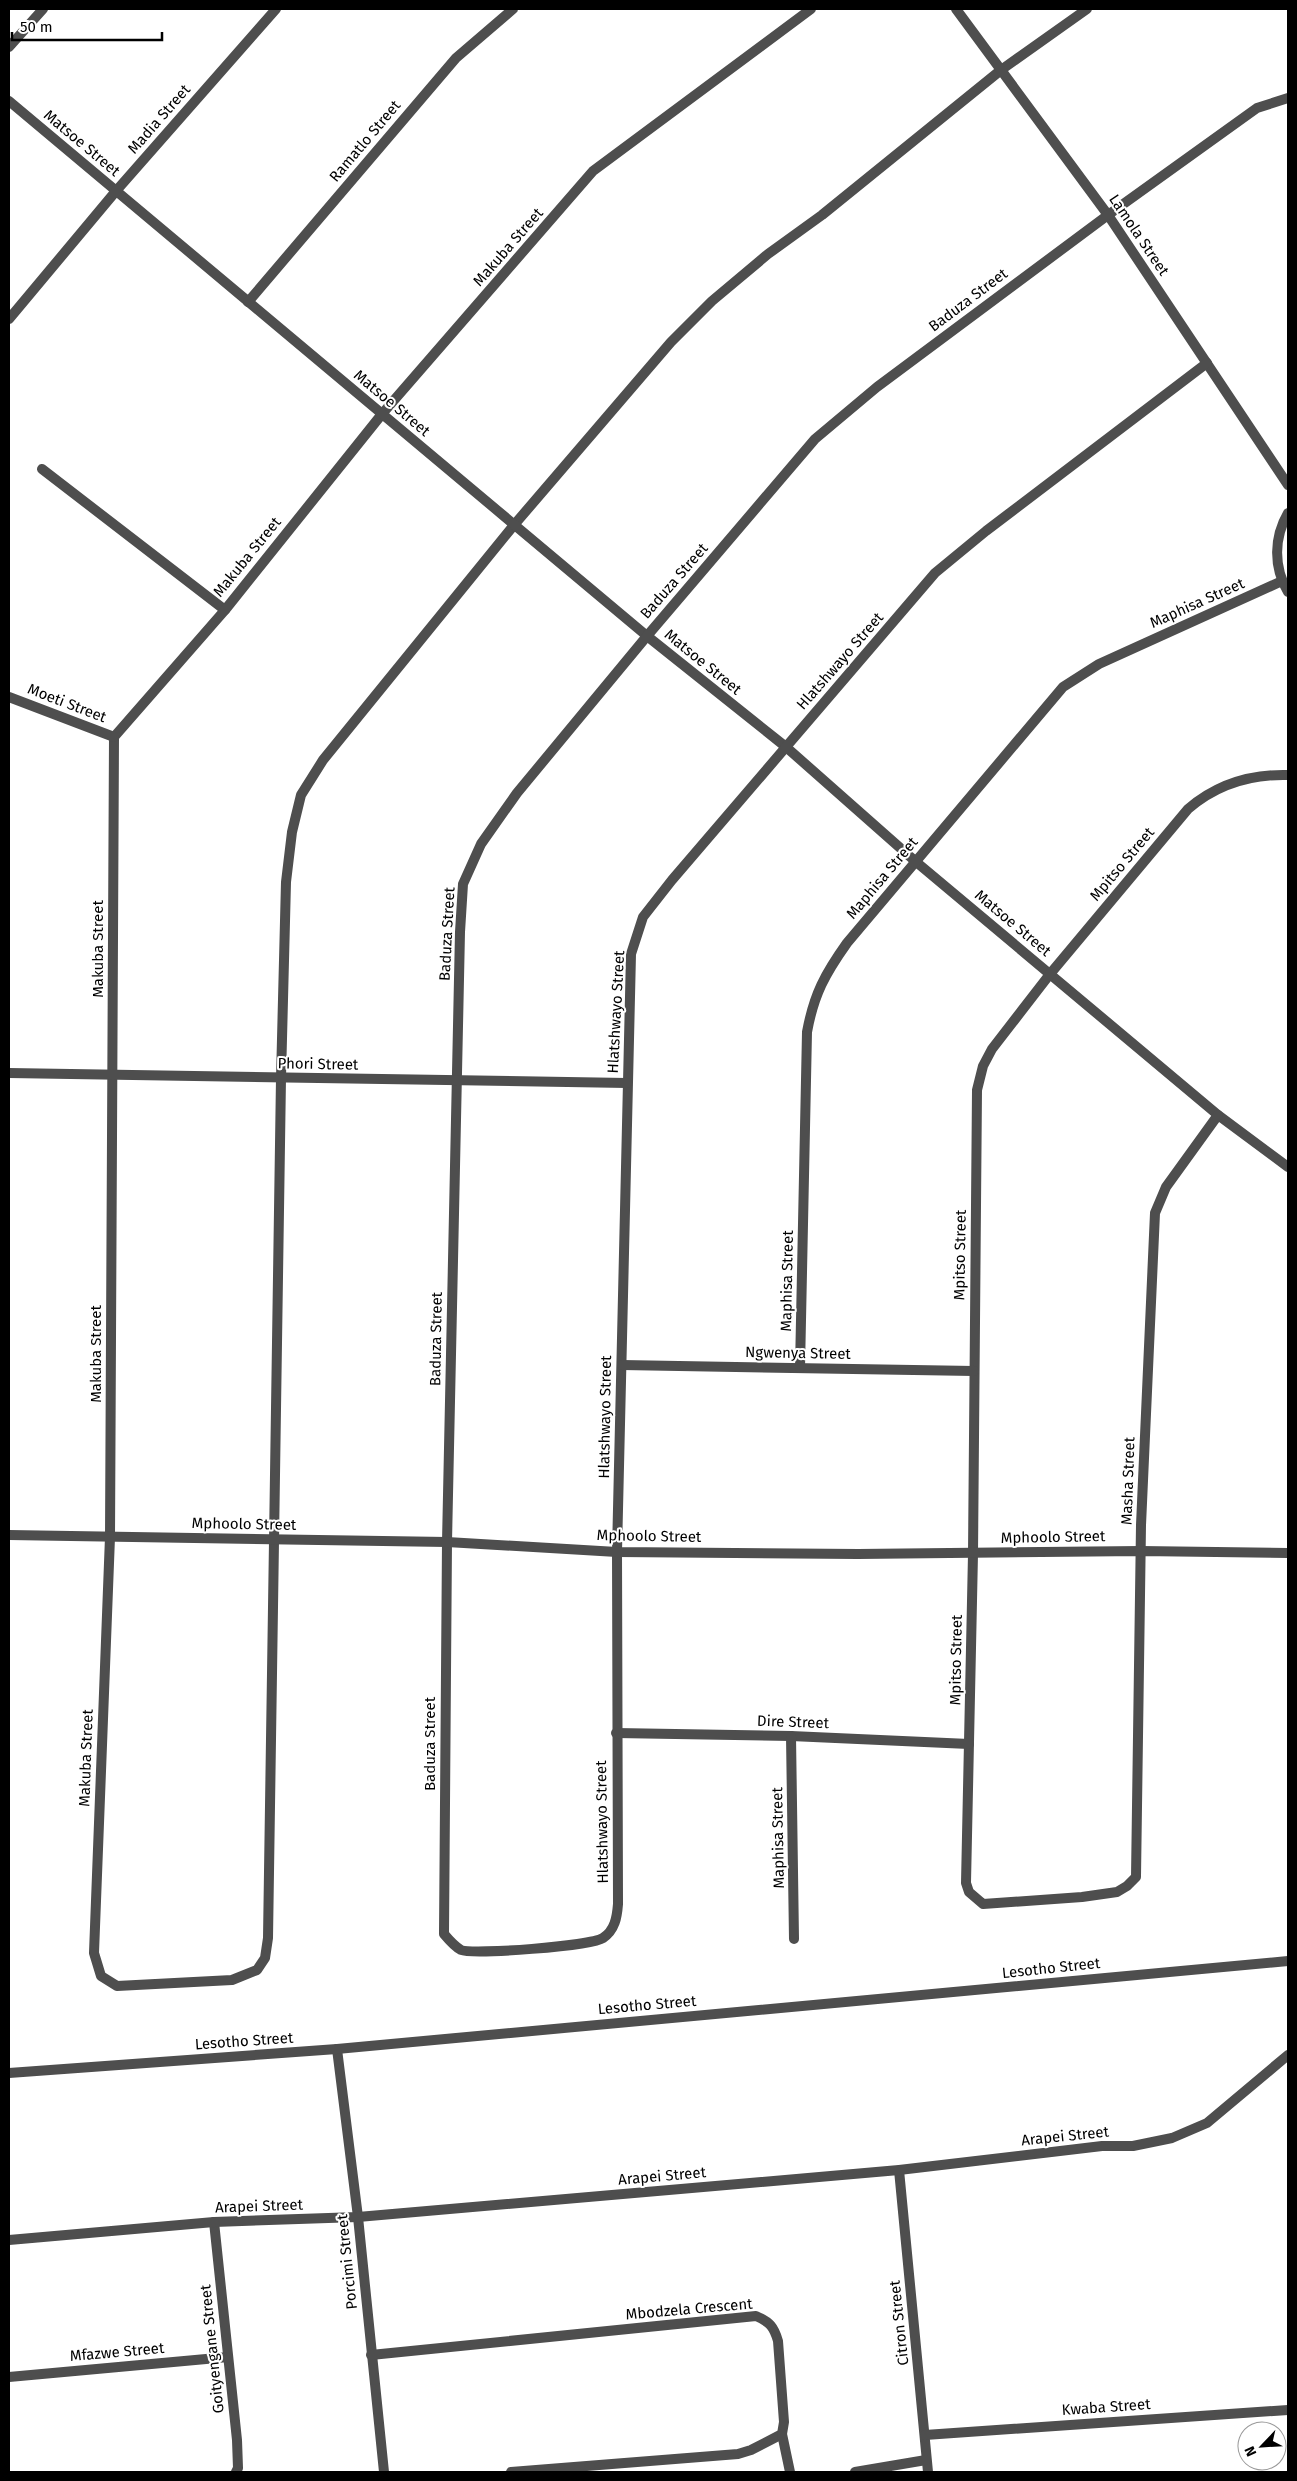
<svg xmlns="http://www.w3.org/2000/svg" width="1297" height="2481" viewBox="0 0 1297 2481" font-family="'Fira Sans',sans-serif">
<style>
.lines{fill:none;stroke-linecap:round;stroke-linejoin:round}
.service{stroke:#4e4e4e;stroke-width:10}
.minor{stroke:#4e4e4e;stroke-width:10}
.tertiary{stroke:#4e4e4e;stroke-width:10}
.labels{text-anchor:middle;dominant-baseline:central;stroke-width:4;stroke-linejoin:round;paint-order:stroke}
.street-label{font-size:15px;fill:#000;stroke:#fff}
</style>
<rect width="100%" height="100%" fill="#fff"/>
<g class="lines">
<polyline class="service" points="42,469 225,610"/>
<g class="minor">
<polyline points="811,9 593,171 382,414 225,610 114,737 110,1537 94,1953 101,1976 117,1986 232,1980 257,1970 265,1958 268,1938 281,1078 286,882 292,832 301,795 323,760 514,525 671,342 712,301 768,254 822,215 1001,70 1087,9"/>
<polyline points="956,9 1108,215 1288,485"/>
<polyline points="9,47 43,9"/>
<polyline points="9,101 647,636 786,747 915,861 1218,1115 1288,1167"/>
<polyline points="248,302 456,58 513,9"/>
<polyline points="9,319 116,191 276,9"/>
<path d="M1207,363L986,531L935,573L672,880L643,917L631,954L617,1552L618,1904C617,1917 615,1930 603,1938C591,1946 473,1955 461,1950C454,1946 449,1940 444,1934L447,1542L460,932L463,884L481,844L517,793L647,636L815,439L877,387L1108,215L1257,108L1288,98"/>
<polyline points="9,697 114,737"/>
<polyline points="9,1073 627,1083"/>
<path d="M1218,1115L1166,1187L1155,1213L1141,1525L1136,1877L1127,1886L1117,1892L1082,1897L983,1904L969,1892L966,1883L973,1554L977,1090L983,1066L992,1049L1050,974L1188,809C1217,784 1251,774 1288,775"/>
<polyline points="622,1365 974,1371"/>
<path d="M800,1368L807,1032C814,994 825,974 847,943L1063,687L1099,664L1282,581"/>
<polyline points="9,1535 447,1542 617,1552 858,1554 1141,1551 1288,1553"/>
<polyline points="616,1733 791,1736 969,1744"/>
<polyline points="791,1736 794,1939"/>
<polyline points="337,2049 358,2217 384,2472"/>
<polyline points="899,2170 928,2472"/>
<polyline points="214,2222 237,2440 238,2468 236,2472"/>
<polyline points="9,2240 214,2222 358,2217 899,2170 1102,2146 1133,2146 1172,2138 1207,2123 1288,2055"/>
<path d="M371,2355L756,2316C770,2322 774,2327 778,2341L784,2422L782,2434L751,2450L738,2454L511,2472"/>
<polyline points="9,2377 228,2357"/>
<polyline points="782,2434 790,2472"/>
<polyline points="925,2435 1288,2410"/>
<polyline points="855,2472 926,2460"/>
</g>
<g class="tertiary">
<path d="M1288,513C1274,537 1273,567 1288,592"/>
<polyline points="9,2073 337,2049 1288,1961"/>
</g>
</g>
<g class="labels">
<g class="street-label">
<text transform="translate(159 119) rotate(-49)">Madia Street</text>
<text transform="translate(365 141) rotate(-50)">Ramatlo Street</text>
<text transform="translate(82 143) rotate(40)">Matsoe Street</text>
<text transform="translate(1139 235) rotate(56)">Lamola Street</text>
<text transform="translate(508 247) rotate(-49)">Makuba Street</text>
<text transform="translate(968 300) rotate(-37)">Baduza Street</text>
<text transform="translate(392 403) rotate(40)">Matsoe Street</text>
<text transform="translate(247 557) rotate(-51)">Makuba Street</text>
<text transform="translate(674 581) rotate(-49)">Baduza Street</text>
<text transform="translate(1197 603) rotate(-24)">Maphisa Street</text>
<text transform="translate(840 661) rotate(-49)">Hlatshwayo Street</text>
<text transform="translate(703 662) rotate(39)">Matsoe Street</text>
<text transform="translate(67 703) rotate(21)">Moeti Street</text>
<text transform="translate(1122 864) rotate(-50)">Mpitso Street</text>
<text transform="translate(882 878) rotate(-50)">Maphisa Street</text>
<text transform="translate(1013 923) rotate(40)">Matsoe Street</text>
<text transform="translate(447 934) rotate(-87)">Baduza Street</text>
<text transform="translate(98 949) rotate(-90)">Makuba Street</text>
<text transform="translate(616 1012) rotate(-87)">Hlatshwayo Street</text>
<text transform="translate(318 1064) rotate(1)">Phori Street</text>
<text transform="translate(960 1255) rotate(-89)">Mpitso Street</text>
<text transform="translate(787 1281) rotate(-89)">Maphisa Street</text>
<text transform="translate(436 1339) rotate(-89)">Baduza Street</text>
<text transform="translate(798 1353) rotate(1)">Ngwenya Street</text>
<text transform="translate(96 1354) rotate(-90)">Makuba Street</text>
<text transform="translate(605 1417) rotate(-89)">Hlatshwayo Street</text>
<text transform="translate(1128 1481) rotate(-88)">Masha Street</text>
<text transform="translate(244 1524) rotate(1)">Mphoolo Street</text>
<text transform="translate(649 1536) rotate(1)">Mphoolo Street</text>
<text transform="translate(1053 1537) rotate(-1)">Mphoolo Street</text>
<text transform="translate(956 1660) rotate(-89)">Mpitso Street</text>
<text transform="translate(793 1722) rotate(2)">Dire Street</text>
<text transform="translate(430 1744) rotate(-90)">Baduza Street</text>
<text transform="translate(86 1758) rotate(-88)">Makuba Street</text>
<text transform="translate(602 1822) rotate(-91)">Hlatshwayo Street</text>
<text transform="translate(778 1838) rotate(-91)">Maphisa Street</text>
<text transform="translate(1051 1968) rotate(-6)">Lesotho Street</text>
<text transform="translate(647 2005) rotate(-5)">Lesotho Street</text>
<text transform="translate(244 2041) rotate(-4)">Lesotho Street</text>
<text transform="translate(1065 2136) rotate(-6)">Arapei Street</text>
<text transform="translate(662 2176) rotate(-5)">Arapei Street</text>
<text transform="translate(259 2206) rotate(-2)">Arapei Street</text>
<text transform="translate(347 2262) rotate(-96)">Porcimi Street</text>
<text transform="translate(689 2309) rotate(-5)">Mbodzela Crescent</text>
<text transform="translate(899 2323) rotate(-96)">Citron Street</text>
<text transform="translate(212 2349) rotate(-96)">Goityengane Street</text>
<text transform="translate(117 2352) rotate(-5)">Mfazwe Street</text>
<text transform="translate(1106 2407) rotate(-4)">Kwaba Street</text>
</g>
</g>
<rect width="1297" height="2481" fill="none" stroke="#000000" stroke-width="20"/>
<g transform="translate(1262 2446) rotate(245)"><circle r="24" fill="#ffffff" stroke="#999999"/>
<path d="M0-4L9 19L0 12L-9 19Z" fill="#000000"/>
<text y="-8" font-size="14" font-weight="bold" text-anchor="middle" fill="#000000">N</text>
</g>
<path d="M12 32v8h150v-8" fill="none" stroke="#000000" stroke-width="2.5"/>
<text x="20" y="32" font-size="15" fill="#000000" stroke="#ffffff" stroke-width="4" paint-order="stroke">50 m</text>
</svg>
